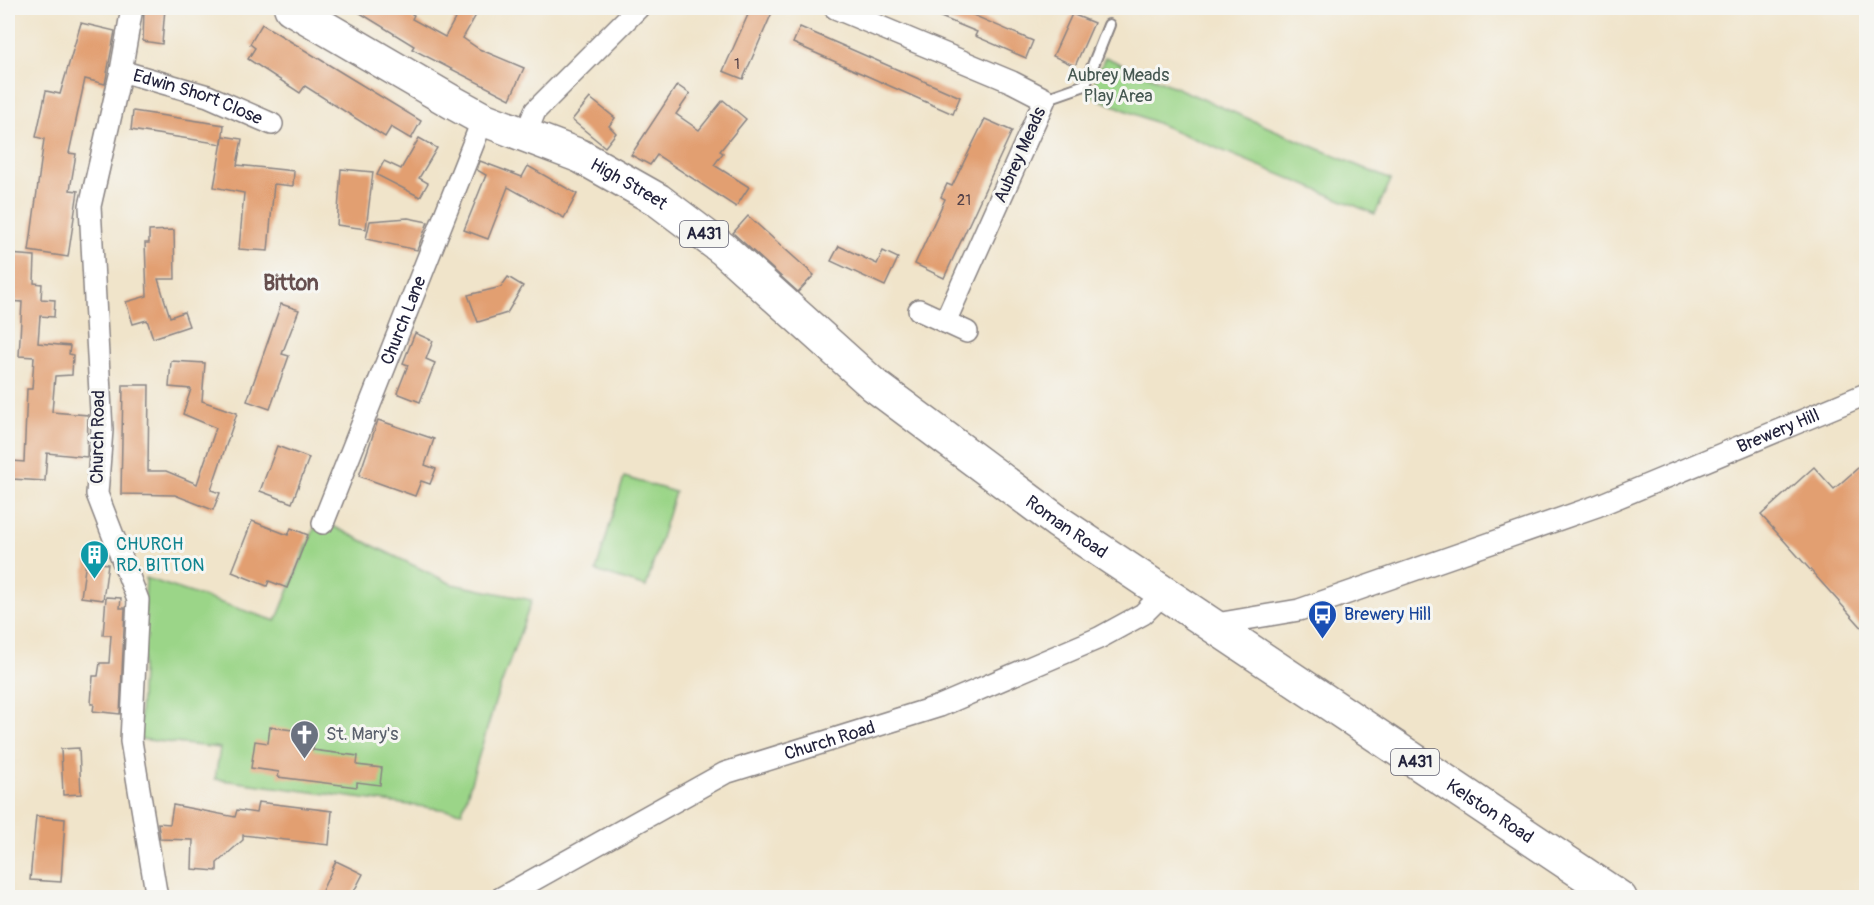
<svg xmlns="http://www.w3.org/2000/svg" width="1874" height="905" viewBox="0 0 1874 905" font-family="Pangolin,sans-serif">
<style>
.green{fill:#9bd588;stroke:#5e7c62;stroke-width:1.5}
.building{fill:#e29f71}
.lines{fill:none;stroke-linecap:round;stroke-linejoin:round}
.service-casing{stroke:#898382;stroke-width:14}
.minor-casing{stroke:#898382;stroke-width:24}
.primary-casing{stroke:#898382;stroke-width:36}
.service{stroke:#fff;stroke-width:10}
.minor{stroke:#fff;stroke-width:21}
.primary{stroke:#fff;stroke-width:33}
.labels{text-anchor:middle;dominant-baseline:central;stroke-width:6;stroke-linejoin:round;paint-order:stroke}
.number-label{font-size:15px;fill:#524148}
.shield{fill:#f6f6f2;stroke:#626272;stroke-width:1.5}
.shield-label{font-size:16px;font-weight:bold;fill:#22223b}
.park-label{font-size:18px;fill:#465852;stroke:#f6f6f2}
.street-label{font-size:18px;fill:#22223b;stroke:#f6f6f2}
.culture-label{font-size:18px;fill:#0d838f;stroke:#f6f6f2;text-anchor:start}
.transit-label{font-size:18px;fill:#164399;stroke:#f6f6f2;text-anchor:start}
.worship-label{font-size:18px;fill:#5b616d;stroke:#f6f6f2;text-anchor:start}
.quarter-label{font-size:21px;font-weight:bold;fill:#654e4e;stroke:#f6f6f2}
</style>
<rect width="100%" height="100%" fill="#f6f6f2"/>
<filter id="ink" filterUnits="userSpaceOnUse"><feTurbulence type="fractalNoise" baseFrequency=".0167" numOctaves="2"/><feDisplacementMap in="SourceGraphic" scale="12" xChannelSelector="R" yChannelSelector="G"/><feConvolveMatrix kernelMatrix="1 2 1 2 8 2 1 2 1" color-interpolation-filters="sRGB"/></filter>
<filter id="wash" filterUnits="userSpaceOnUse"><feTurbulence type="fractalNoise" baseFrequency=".008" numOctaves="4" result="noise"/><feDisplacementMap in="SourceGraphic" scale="24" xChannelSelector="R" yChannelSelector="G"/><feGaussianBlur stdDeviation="1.35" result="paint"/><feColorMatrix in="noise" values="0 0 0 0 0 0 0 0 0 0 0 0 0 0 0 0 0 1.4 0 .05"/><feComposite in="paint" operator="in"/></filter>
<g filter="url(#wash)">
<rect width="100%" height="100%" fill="#f0e4ca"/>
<g class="green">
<polygon points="1105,57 1391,180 1375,214 1089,95"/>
<polygon points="624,477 675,492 646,587 596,571"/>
<polygon points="318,519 452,584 532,600 496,699 462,812 215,779 220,748 139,739 146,578 276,621"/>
</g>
<g id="blocks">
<g class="building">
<polygon points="144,8 165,8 162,44 143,41"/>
<polygon points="352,8 402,8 414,15 412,19 445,37 461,8 480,8 463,38 479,49 524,68 510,99 412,49 414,46"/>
<polygon points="751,8 774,8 743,79 723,71"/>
<polygon points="919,8 968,8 966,12 1033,41 1026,58 975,36 977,32"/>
<polygon points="1072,14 1094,23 1075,66 1053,56"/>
<polygon points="81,23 115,31 105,84 85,79 69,153 76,154 70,190 78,191 68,257 29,251 44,139 36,137 46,91 60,94"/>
<polygon points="262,24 421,121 411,139 391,127 385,137 305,86 300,93 248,59 255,48 250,44"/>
<polygon points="800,27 960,97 953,114 793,43"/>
<polygon points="677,85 690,94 676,114 699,130 723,100 746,119 720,151 723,153 714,165 749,187 736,207 657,155 650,165 631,155"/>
<polygon points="590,98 615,118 609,126 616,133 605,147 572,120"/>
<polygon points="133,111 224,125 222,144 131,130"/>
<polygon points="985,119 1012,131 944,278 915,264 945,199 941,197 947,184 952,186"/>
<polygon points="223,136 242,139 237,165 294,171 293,186 274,184 268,251 239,249 244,193 214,187"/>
<polygon points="419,138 437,148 419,178 428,183 420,197 377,175 384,161 401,169"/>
<polygon points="480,161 522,177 528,166 577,194 564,218 508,187 488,239 464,230 486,175 477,170"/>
<polygon points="341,169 373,172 366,229 337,225"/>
<polygon points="748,216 814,275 798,292 733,233"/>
<polygon points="408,218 428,222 417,250 366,239 370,221"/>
<polygon points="174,230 175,279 158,279 170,317 184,312 189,326 153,338 147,320 133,324 126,302 147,296 145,243 149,243 149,231"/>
<polygon points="839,246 877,264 883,251 898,258 885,286 831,261"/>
<polygon points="8,254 35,256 34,283 42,284 41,299 55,300 54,317 40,316 38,343 70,346 69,354 73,355 72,375 55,376 52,412 88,415 87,457 47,453 45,481 12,479 13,461 24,462 27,389 32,389 34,357 19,356 22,302 8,301"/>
<polygon points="508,277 523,286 507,313 478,322 468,295 501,287"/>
<polygon points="281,304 299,310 282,354 289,356 270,409 247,401"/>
<polygon points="415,333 433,341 426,359 435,363 420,402 397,393 408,365 403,363"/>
<polygon points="171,361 205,363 202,401 237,413 211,490 220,493 213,510 175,495 121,494 123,385 149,385 148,471 166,471 197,484 216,428 183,414 191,389 169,387"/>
<polygon points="378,420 434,439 425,465 436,469 430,484 421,481 415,496 359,476"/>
<polygon points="277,446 309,458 292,503 260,491"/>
<polygon points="1866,461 1866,632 1761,515 1814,467 1834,489"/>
<polygon points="252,521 288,535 291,528 308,535 287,588 269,581 267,586 232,572"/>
<polygon points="86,561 108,564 103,600 81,597"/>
<polygon points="106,597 121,598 120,608 125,608 120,714 93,711 94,704 91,704 93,676 98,676 100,663 109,663 111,635 103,635"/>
<polygon points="270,727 315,733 313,750 358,756 357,765 382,768 380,785 357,782 357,787 278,777 279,772 251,768 255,741 268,743"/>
<polygon points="79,748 81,794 63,795 61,749"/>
<polygon points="258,802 332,811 329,845 243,835 243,840 217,863 217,871 192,869 193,840 160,839 158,823 170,824 173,805 235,817 237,810 256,813"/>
<polygon points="36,816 65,819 61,882 30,880"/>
<polygon points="336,861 363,874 351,897 319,897"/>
</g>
</g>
</g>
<g filter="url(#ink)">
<use href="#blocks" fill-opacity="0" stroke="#898382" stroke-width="1.5"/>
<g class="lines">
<defs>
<polyline id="service" points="1045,99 1085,85 1109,25"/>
<g id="minor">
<polyline points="132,8 121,71 90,206 102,430 97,494 138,600 131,741 157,898"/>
<polyline points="835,8 1012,82 1045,99 945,322"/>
<path id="s1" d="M121,71L208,96L272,124"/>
<polyline points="525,136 535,111 638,8"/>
<polyline points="919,310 967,332"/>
<path id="s2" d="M323,523L483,119"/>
<path id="s3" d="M1210,625L1299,610L1597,506L1866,394"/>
<path id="s4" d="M501,898L725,773L940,706L1099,638L1143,614L1163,594"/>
</g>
<g id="primary">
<path id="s5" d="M291,8L452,102L483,119L580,156L658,200L723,249L874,385L1058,522L1620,898"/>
</g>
</defs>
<use href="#service" class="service-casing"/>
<use href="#minor" class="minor-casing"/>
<use href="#primary" class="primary-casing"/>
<use href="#service" class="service"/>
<use href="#minor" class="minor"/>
<use href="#primary" class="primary"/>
</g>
</g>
<defs>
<symbol id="building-pin" viewBox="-11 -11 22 30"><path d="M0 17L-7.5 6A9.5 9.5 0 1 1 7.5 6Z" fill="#0f9aa8" stroke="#f6f6f2"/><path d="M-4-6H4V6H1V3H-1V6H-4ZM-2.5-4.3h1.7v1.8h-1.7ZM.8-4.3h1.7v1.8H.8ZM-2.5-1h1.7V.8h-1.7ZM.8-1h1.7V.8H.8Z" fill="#fff"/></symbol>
<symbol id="bus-pin" viewBox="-11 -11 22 30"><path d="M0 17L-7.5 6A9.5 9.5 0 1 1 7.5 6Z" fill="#1a4fb4" stroke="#f6f6f2"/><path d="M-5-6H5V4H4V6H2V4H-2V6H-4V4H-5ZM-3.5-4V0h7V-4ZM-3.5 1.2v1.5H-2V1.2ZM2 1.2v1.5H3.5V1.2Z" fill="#fff"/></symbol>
<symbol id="church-pin" viewBox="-11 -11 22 30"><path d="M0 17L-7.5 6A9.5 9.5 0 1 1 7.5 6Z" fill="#6b7280" stroke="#f6f6f2"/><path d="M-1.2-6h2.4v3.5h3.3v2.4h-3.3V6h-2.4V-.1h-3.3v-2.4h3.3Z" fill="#fff"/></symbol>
</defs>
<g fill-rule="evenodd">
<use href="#building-pin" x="78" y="538" width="33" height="45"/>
<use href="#bus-pin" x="1306" y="598" width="33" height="45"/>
<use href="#church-pin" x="288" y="718" width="33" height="45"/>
</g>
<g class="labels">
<g class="number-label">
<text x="737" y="64">1</text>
<text x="964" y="200">21</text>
</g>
<g class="shield">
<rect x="680" y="221" width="48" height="26" rx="4.5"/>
<rect x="1391" y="749" width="48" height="26" rx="4.5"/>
</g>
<g class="shield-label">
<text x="704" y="234">A431</text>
<text x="1415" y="762">A431</text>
</g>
<g class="park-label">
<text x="1118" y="75">Aubrey Meads<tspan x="1118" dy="21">Play Area</tspan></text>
</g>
<g class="street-label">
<text stroke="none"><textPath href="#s1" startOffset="81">Edwin Short Close</textPath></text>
<text transform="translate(1020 155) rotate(-66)">Aubrey Meads</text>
<text stroke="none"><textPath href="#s5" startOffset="382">High Street</textPath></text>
<text stroke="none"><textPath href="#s2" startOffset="218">Church Lane</textPath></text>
<text stroke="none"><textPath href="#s3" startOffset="602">Brewery Hill</textPath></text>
<text transform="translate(98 437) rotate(-89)">Church Road</text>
<text stroke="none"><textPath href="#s5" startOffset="939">Roman Road</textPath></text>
<text stroke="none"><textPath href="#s4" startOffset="366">Church Road</textPath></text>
<text stroke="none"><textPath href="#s5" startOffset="1449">Kelston Road</textPath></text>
</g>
<g class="culture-label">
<text x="116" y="544">CHURCH<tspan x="116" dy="21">RD. BITTON</tspan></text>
</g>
<g class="transit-label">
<text x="1344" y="614">Brewery Hill</text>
</g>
<g class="worship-label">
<text x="326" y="734">St. Mary's</text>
</g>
<g class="quarter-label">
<text x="291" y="283">Bitton</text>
</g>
</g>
<rect width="1874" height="905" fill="none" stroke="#f6f6f2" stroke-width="30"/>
</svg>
